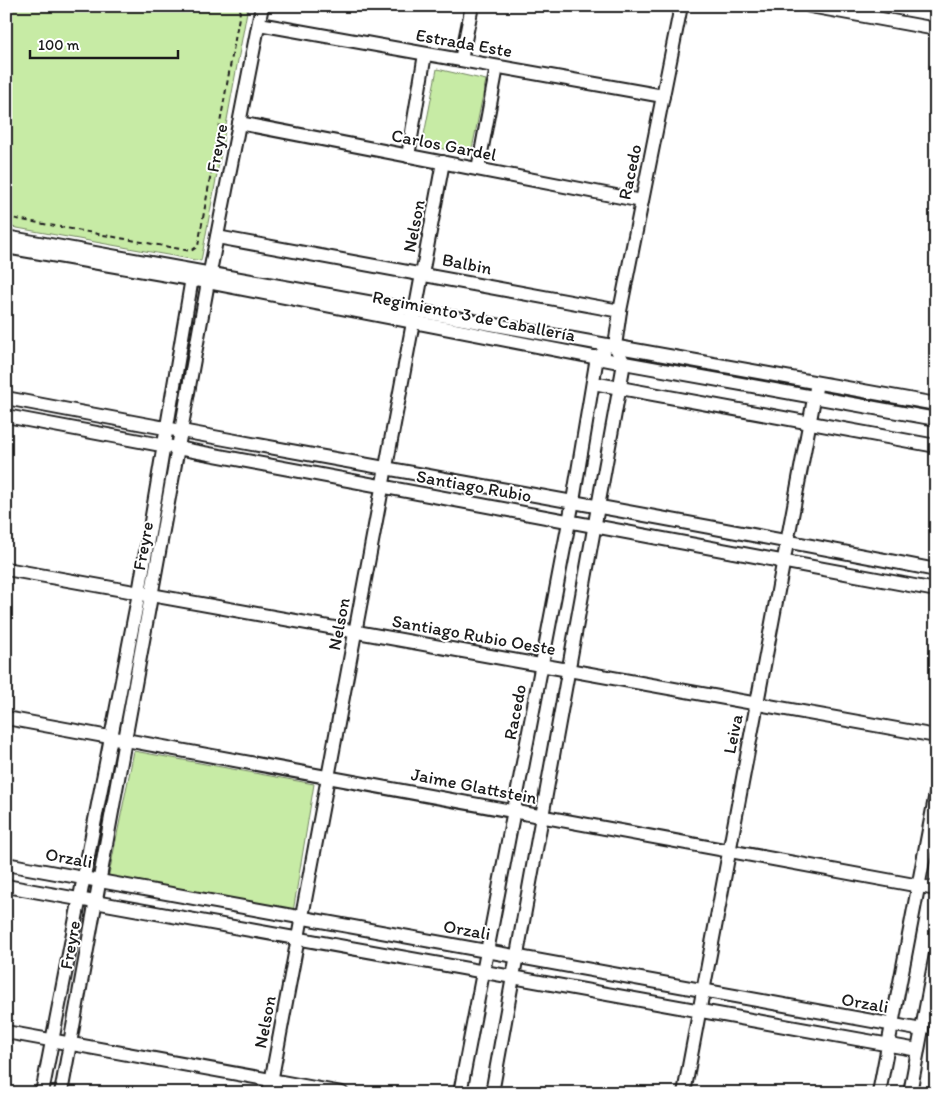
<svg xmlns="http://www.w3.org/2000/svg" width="942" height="1099" viewBox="0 0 942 1099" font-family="Itim,sans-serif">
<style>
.green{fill:#c7eba5;stroke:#728460}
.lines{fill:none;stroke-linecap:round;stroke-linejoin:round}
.minor-casing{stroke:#1c1c1c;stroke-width:16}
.path{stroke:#1c1c1c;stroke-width:2;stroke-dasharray:5 4;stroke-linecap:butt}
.minor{stroke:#fff;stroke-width:12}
.labels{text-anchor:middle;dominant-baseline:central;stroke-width:4;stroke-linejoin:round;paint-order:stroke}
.street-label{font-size:18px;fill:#1c1c1c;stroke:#fff}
</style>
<rect width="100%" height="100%" fill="#fff"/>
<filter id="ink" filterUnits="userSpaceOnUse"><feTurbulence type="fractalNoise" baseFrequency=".02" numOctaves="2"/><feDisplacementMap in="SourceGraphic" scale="10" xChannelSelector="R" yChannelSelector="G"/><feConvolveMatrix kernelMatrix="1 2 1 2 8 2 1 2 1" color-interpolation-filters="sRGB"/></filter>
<g filter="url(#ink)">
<g class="green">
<polygon points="6,6 248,6 201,261 6,226"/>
<polygon points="437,69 486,80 471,154 422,145"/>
<polygon points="134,751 314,784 293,912 108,879"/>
</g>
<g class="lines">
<defs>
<g id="minor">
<polyline points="810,6 936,29"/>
<polyline points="259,24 663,96"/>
<polyline points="461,60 472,6"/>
<polyline points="239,123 642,201"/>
<polyline points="408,156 425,54"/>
<polyline points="478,169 497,67"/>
<polyline points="6,237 936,404"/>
<polyline points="217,237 620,311"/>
<polyline points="6,247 208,282 624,363 936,419"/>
<polyline points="593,383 936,446"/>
<path d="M6,398C316,458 627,509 936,570"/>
<polyline points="6,416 936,590"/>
<polyline points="6,569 936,736"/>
<polyline points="6,718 936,889"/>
<polyline points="6,864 922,1030"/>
<polyline points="6,886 918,1050"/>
<polyline points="6,1032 342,1093"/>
<polyline points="42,1093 139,593 193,272"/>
<polyline points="61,1093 208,282 262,6"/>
<polyline points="269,1093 443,162"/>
<polyline points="460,1093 573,501 597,357 604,353"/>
<polyline points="492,1093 624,363 615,346 620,311 681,6"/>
<polyline points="684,1093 816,388"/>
<polyline points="879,1093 936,793"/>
<polyline points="910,1093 936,954"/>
</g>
</defs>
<use href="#minor" class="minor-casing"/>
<polyline class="path" points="6,217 191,251 198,246 241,6"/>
<use href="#minor" class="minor"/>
</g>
</g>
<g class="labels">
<g class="street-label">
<text transform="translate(464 43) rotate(10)">Estrada Este</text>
<text transform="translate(444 145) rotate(11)">Carlos Gardel</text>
<text transform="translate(217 148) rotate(-79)">Freyre</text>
<text transform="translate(630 172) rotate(-78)">Racedo</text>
<text transform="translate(414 226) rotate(-79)">Nelson</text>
<text transform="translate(467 264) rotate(11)">Balbin</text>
<text transform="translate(474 316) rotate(11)">Regimiento 3 de Caballería</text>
<text transform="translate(474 486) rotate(10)">Santiago Rubio</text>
<text transform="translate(143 546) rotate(-80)">Freyre</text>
<text transform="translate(339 624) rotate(-79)">Nelson</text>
<text transform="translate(474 635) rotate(10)">Santiago Rubio Oeste</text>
<text transform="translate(515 712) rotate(-79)">Racedo</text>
<text transform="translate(733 734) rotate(-79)">Leiva</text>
<text transform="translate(474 786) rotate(11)">Jaime Glattstein</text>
<text transform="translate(69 858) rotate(10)">Orzali</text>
<text transform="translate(467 930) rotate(10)">Orzali</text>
<text transform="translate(70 945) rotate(-80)">Freyre</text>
<text transform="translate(865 1003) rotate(10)">Orzali</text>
<text transform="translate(265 1022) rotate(-79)">Nelson</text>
</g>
</g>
<rect width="942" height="1099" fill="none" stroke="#fff" stroke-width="25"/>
<rect x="12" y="12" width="917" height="1074" fill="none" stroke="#1c1c1c" stroke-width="2" filter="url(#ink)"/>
<path d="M30 50v8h148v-8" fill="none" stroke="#1c1c1c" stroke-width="2.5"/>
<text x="38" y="50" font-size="15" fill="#1c1c1c" stroke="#ffffff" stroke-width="4" paint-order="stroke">100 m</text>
</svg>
